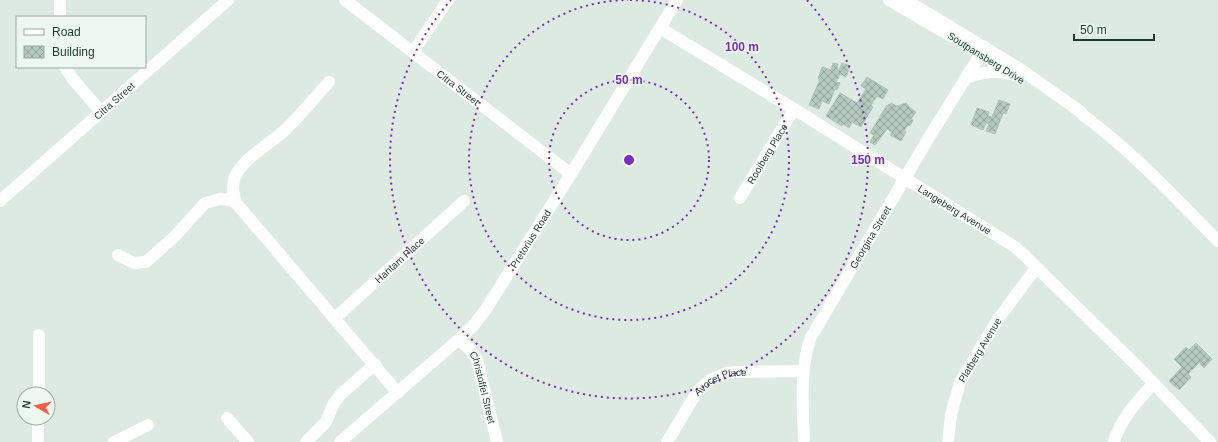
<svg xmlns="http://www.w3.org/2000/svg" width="1218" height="442" viewBox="0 0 1218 442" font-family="Arial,sans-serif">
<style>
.building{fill:url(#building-cross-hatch);stroke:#aec4b8}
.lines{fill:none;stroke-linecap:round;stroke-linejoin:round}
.minor{stroke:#fff;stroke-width:12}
.ring{fill:none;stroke:#7b2cbf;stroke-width:2;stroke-dasharray:2 4}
.labels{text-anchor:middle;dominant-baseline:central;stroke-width:3;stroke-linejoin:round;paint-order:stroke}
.street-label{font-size:10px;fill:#1c3a2f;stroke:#ecf7f0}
.centre{fill:#7b2cbf;stroke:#ecf7f0;stroke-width:2}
.ring-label{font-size:12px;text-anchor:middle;font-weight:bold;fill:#7b2cbf;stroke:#ecf7f0;stroke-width:3;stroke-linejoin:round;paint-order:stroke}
</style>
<defs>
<pattern id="building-cross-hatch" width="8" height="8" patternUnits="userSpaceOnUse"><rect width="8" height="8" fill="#b4c8bd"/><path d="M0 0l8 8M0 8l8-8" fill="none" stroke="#92a39a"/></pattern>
</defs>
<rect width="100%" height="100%" fill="#dceae2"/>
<g class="building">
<polygon points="833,63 838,64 837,69 839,70 842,63 850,66 846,77 840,74 838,79 837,78 836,82 840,83 837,90 835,89 829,104 822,101 819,109 809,105 820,79 818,79 822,67 831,70"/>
<polygon points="867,77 888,90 883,99 877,96 871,105 873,107 861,127 852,122 849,128 843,124 842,126 826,116 840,93 857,103 866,89 861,86"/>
<polygon points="999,100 1010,104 1006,114 1003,113 995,134 986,131 989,124 986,123 983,130 971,125 977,108 989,112 988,116 992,117"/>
<polygon points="891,103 897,106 906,103 908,105 909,107 916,112 911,119 913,120 910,126 908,125 904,131 906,132 901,141 890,135 892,132 887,129 875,145 870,142 874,135 870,133 887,105 887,106 889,104 890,105"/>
<polygon points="1196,343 1212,359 1204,368 1200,364 1202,363 1200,362 1188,374 1191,377 1179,390 1169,381 1182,367 1174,359 1186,347 1189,350"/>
</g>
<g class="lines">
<g class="minor">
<path id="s1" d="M345,0L571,174"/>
<polyline points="889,0 951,36"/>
<path d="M906,0L1020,69L1081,112L1083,115C1133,152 1175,197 1218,241"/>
<polyline points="60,17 60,0"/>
<path id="s2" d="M660,28L794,109L1015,247L1024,255L1137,366L1210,442"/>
<polyline points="413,52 448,0"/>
<polyline points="65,67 72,78 101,112"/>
<path d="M966,78C987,71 994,70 1016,75"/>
<path d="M329,82C314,98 301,115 285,130C270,144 248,155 237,173C231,183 233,193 236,203L398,393"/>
<path id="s3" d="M740,198L794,109"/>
<path id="s4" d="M0,201L228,0"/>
<polyline points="118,255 134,263 146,262 174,237 205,203 220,199 230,200 236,203"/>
<path id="s5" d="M335,318L464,201"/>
<path id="s6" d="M458,340C467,346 472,350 477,360L497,442"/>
<polyline points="39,394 39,335"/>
<polyline points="227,418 248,442"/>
<polyline points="38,442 38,418"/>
<polyline points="114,442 148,425"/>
<polyline points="306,442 326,422 333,405 340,395 375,364"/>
<path id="s7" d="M340,442L458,340L473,326L486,309L571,174L677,0"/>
<path id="s8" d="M667,442L697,392L710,380L726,373L738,372L803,371"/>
<path id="s9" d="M804,442C803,407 799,370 811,337L928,139L985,47"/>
<path id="s10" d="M948,442L951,415L960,382L998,319L1036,268"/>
<path d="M1114,442C1121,418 1137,402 1153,384"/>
</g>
</g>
<g class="ring">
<circle cx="629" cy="160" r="80"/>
<path d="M630 0A160 160 0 1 1 628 0"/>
<path d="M807 0A239 239 0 1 1 451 0"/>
</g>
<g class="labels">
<g class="street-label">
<text transform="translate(986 58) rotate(32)">Soutpansberg Drive</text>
<text stroke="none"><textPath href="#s1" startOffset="143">Citra Street</textPath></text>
<text stroke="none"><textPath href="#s4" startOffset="152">Citra Street</textPath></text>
<text stroke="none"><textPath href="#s3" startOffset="52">Rooiberg Place</textPath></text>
<text stroke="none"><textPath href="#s2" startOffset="346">Langeberg Avenue</textPath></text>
<text stroke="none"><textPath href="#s9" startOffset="222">Georgina Street</textPath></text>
<text stroke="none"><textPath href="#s7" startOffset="281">Pretorius Road</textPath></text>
<text stroke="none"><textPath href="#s5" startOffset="87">Hantam Place</textPath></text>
<text stroke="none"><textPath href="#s10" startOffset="99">Platberg Avenue</textPath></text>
<text stroke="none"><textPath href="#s8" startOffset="85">Avocet Place</textPath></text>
<text stroke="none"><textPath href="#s6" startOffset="56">Christoffel Street</textPath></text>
</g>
</g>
<circle cx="629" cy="160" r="6" class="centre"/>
<g class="ring-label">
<text x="742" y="51">100 m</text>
<text x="629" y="84">50 m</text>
<text x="868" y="164">150 m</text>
</g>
<rect x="16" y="16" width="130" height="52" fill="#ecf7f0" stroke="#99aba3"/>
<rect x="24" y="29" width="20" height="6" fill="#ffffff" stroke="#99aba3"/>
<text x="52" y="36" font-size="12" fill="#1c3a2f">Road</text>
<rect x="24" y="46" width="20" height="12" fill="url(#building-cross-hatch)" stroke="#99aba3"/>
<text x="52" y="56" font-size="12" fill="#1c3a2f">Building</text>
<g transform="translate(36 406) rotate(279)"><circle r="19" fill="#ecf7f0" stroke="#99aba3"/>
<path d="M0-3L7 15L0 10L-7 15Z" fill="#ff5b45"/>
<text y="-6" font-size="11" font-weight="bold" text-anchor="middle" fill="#1c3a2f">N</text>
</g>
<path d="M1074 34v6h80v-6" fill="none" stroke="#1c3a2f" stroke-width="2"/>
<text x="1080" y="34" font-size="12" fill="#1c3a2f" stroke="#ecf7f0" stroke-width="3" paint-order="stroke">50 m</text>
</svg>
